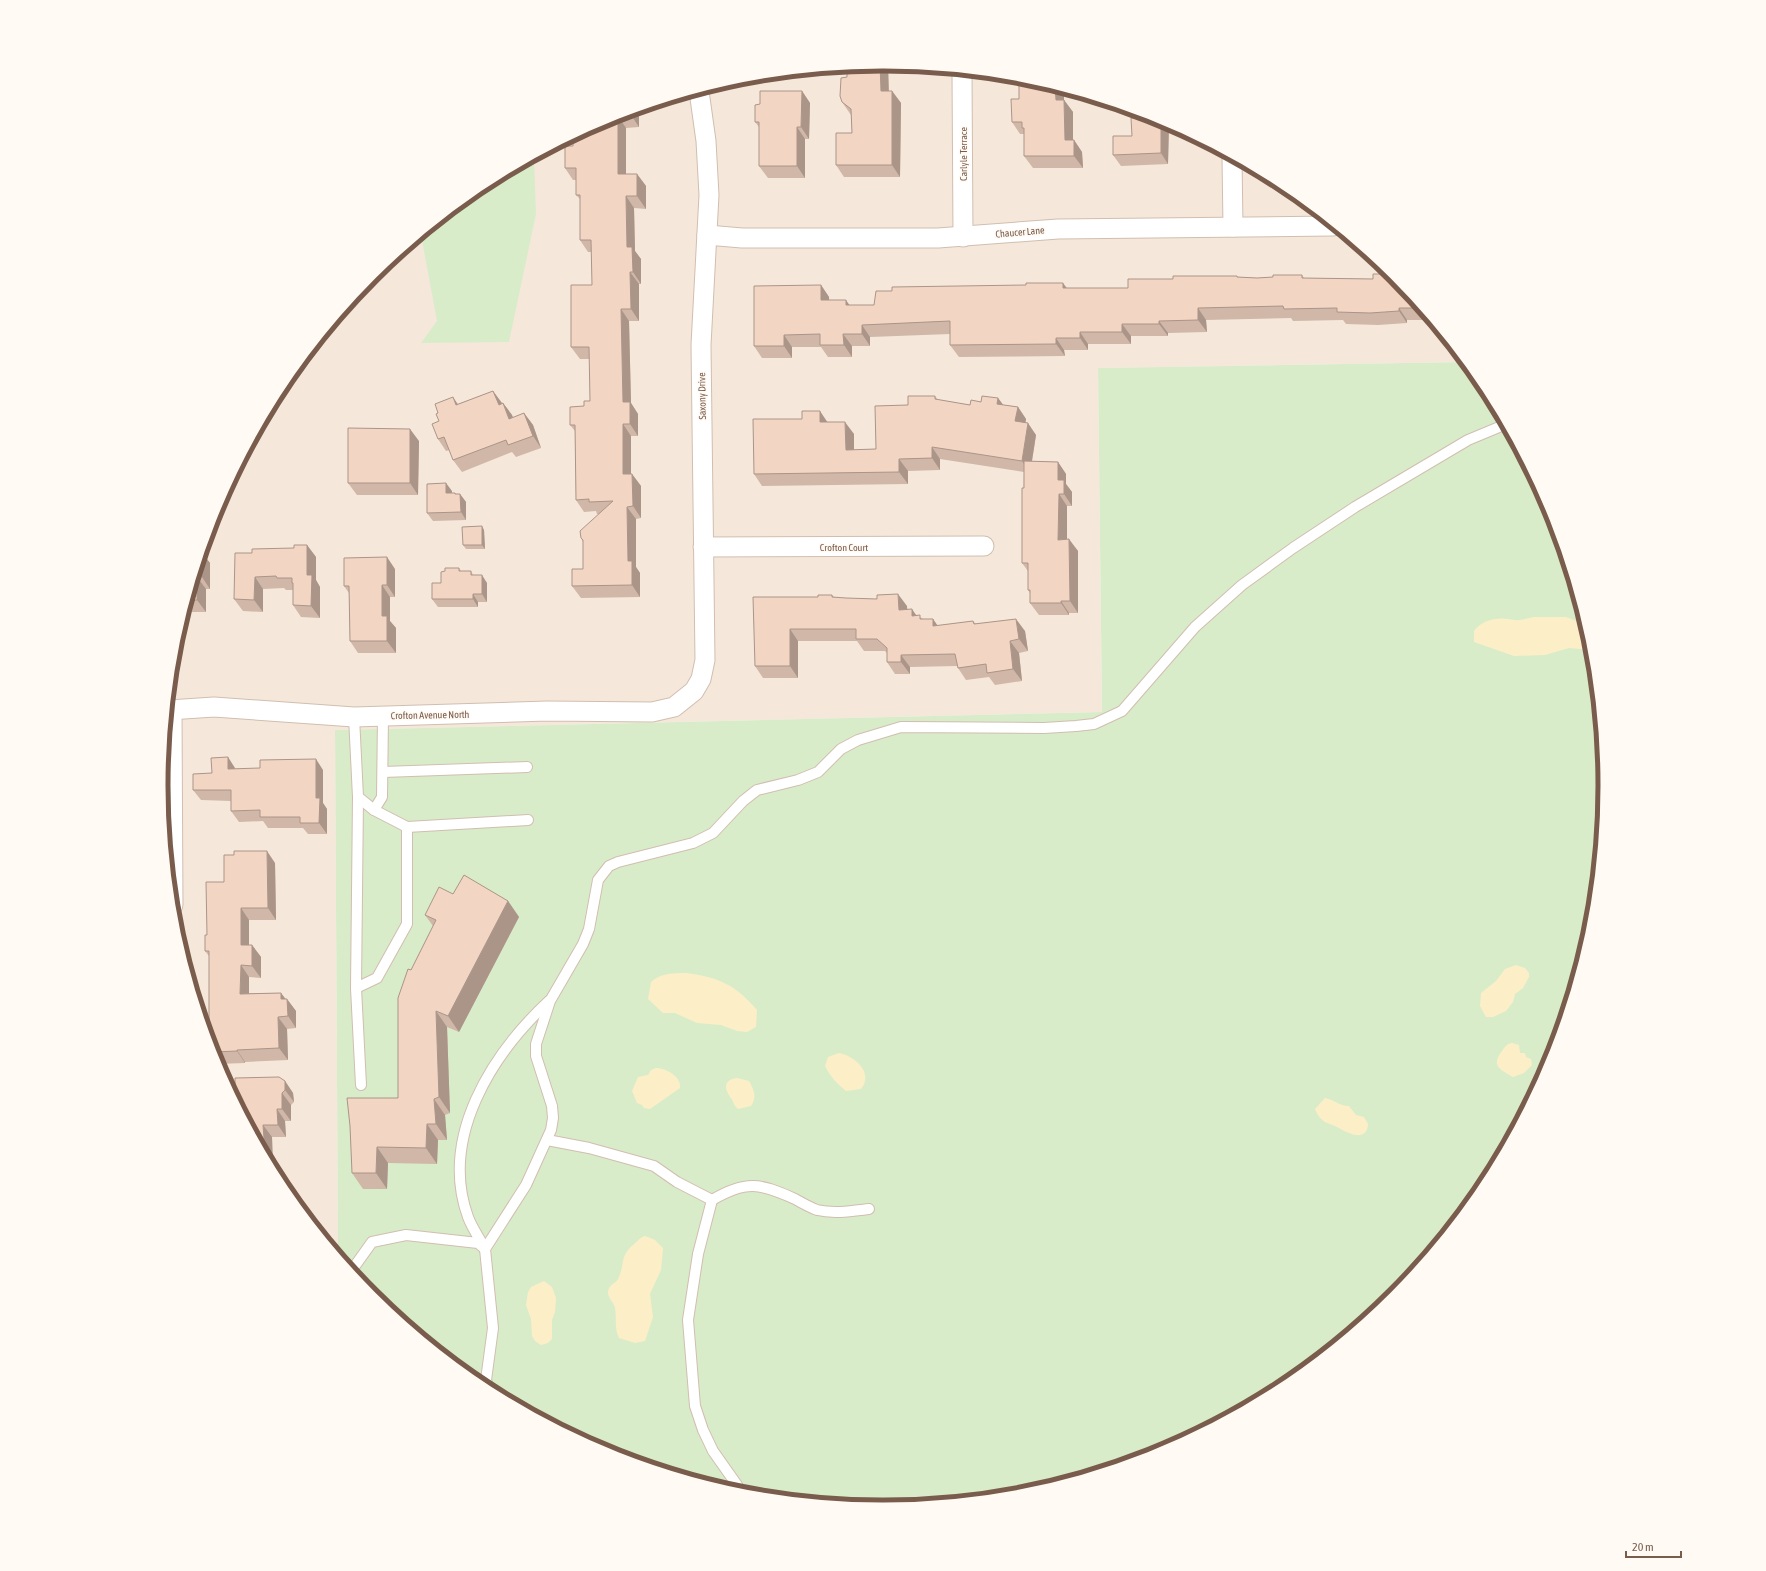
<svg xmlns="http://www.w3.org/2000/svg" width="1766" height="1571" viewBox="0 0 1766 1571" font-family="'Asap Condensed',sans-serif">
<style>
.residential{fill:#f5e8da}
.green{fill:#d8ecc9}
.sand{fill:#fcefc7}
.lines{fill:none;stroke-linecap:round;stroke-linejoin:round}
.service-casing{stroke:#d1beb0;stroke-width:12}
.minor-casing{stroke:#d1beb0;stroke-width:21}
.service{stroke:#fff;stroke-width:10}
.minor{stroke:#fff;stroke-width:19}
.wall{fill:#d1b7a8}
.shaded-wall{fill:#aa9588}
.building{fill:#f3d5c3;stroke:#aa9588}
.labels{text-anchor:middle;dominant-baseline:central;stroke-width:3;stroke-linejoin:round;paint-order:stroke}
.street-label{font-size:10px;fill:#7a5c4d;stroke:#fffaf3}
.rim{fill:none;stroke:#7a5c4d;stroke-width:5}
</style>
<rect width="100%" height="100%" fill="#fdf6ec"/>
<polygon class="residential" points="883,64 1024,78 1159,119 1284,186 1393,275 1465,362 1098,368 1102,712 335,730 338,1253 283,1186 216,1061 175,926 162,785 175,645 217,509 283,384 373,275 482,185 607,119 742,78"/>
<g class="green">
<polygon points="534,158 536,214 509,342 421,343 437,321 421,235 482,185"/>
<polygon points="1465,362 1483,385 1550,510 1591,645 1604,786 1591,926 1549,1062 1483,1187 1393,1296 1284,1386 1159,1452 1024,1493 883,1507 742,1493 607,1452 482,1385 373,1296 338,1253 335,730 1102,712 1098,368"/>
</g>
<g class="sand">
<path d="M1534,617H1566L1584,624L1591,650L1569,648L1545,655L1514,656L1474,642V631C1484,618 1500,617 1515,620C1521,621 1527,618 1534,617Z"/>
<polygon points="1516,965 1525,968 1529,973 1529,977 1523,988 1515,994 1513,1002 1506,1011 1493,1017 1486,1017 1480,1006 1481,993 1496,981 1505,969"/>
<path d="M686,973C718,977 736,985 757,1010L756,1027L747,1032L737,1031L721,1025L697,1023L675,1013H663L648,999L651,982C661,973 673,973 686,973Z"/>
<path d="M1512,1043L1519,1045L1520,1053H1525L1526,1057L1531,1059L1532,1065L1524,1073L1513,1077C1501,1070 1490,1066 1502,1051C1505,1047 1506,1044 1512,1043Z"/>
<path d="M839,1053C855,1056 874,1073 861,1089L846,1091C837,1084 830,1076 825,1066L828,1057Z"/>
<path d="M656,1068C666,1068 682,1077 680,1088L650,1109L644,1108L642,1105L637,1103L632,1091L638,1077L648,1075L651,1070Z"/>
<path d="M737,1078L749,1081C754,1089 757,1098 751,1106L738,1109C733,1105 734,1102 731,1098C725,1090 722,1080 737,1078Z"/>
<path d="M1325,1098C1335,1100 1339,1106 1349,1106L1356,1115L1364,1117L1368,1124C1367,1143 1347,1133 1339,1128C1328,1122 1321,1124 1315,1109Z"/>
<path d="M645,1236L655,1240L663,1248L661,1270L650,1294L653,1317L645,1341L635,1343L619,1338C614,1328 617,1319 615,1308C614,1302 608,1299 608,1292C609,1283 617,1284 619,1277C625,1263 620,1256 633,1245C638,1241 639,1238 645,1236Z"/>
<polygon points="544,1281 552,1287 556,1298 555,1312 552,1320 552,1339 548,1343 541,1345 535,1341 532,1336 531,1319 526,1305 528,1292 531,1287"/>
</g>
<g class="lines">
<defs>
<g id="service">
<polyline points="354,717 358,797 356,988 361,1085"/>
<polyline points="383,772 527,767"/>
<polyline points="358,797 374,810 407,827 528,820"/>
<polyline points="374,810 382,797 383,716"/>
<polyline points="356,988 377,978 407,924 407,827"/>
<polyline points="547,1140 589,1148 654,1166 677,1182 712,1200 698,1254 688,1320 695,1406 703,1430 713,1451 737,1485 740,1492"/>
<path d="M712,1200C746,1180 760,1183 795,1199C802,1203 809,1207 817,1210C834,1214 852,1211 869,1209"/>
<path d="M352,1270L372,1242L406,1235L478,1243L485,1249C480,1239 472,1228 468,1217C439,1137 492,1054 549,1001"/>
<polyline points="489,1389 486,1380 493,1328 485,1249 526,1185 551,1130 553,1118 552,1106 536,1056 536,1044 550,1001 583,944 589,929 598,880 609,866 618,862 693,843 713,833 743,801 757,790 798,780 818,772 841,749 858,740 901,727 1044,728 1076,726 1094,724 1122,711 1195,627 1242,585 1293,548 1355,507 1468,440 1504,425"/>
</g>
<g id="minor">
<polyline points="962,72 963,237"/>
<polyline points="1232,158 1233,227"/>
<polyline points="707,235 742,238 938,238 1058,229 1333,226"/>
<polyline points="703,547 984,546"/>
<polyline points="169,710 214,707 354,717 547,711 652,712 674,707 694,691 701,679 705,660 701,345 709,195 706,141 699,91"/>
<polyline points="172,710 173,905"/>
</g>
</defs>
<use href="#service" class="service-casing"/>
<use href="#minor" class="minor-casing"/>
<use href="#service" class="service"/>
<use href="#minor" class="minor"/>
</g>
<g class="wall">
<polygon points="883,64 888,65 889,91 892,91 901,103 900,177 844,177 836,165 852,133 851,115 842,102 847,77"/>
<polygon points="802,91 810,103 809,139 805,139 805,178 768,178 759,166 759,127 755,122 760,104"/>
<polygon points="1019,99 1064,100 1073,112 1073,140 1074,140 1082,152 1083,168 1033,168 1024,156 1024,134 1020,134 1012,122"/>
<polygon points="639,109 639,127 626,128 626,174 637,174 646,186 646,209 634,208 635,251 641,259 641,284 639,284 639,321 629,321 631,403 638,414 638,436 631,436 631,474 632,474 641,486 641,518 636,519 636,567 640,573 640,597 581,598 572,586 583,569 583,542 581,538 599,514 597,514 596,511 584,512 576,500 575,431 570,425 584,406 590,401 590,359 580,359 571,347 592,285 592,252 588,252 580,240 580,199 576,195 576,180 573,180 565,168 573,146 591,133 607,119"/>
<polygon points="1137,118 1159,119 1169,124 1168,164 1121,166 1113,155 1132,136"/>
<polygon points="1302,275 1304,278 1373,279 1393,275 1430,320 1407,320 1407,323 1378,325 1346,324 1343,320 1293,321 1291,318 1206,320 1207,332 1168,333 1168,336 1131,336 1131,344 1088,344 1088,350 1064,350 1065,356 959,357 950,345 950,334 870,337 870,346 852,346 852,357 828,357 821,347 792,347 792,358 762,358 754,346 821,285 829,297 829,300 850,305 874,305 1067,288 1128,288 1173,279 1237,276 1238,277 1257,278 1273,277"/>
<polygon points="493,391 502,404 503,403 512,415 513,418 524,413 533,425 541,448 516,457 512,452 462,472 453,460 450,450 446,451 438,439 439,421 458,404"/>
<polygon points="935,396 938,400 970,405 981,402 998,398 1003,405 1018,407 1026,419 1025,423 1036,435 1032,461 1058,462 1066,474 1066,484 1072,492 1072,506 1067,506 1067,539 1078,551 1078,613 1069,613 1069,615 1039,615 1030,603 1030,593 1028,590 1028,571 1022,563 1024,472 940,459 940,470 908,471 908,484 762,486 754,474 802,419 828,422 854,434 854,450 876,449 908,405"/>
<polygon points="419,441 418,495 357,495 348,483"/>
<polygon points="452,491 452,493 456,494 460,494 466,502 466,520 433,521 427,513"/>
<polygon points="484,530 485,549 466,549 463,545"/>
<polygon points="307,545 316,557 316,580 320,587 320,618 301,617 293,605 293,590 286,590 284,588 263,589 263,612 243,611 234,599 252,553 294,548"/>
<polygon points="203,554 210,563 210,589 206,589 206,612 185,612"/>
<polygon points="459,568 461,571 471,571 473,575 487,583 487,602 478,602 478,607 438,607 432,599 441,583 445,571"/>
<polygon points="395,569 395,597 390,597 390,621 396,628 396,653 358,653 350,641 349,593 344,586"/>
<polygon points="832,595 834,597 907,606 907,609 923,619 933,619 938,626 973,621 976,624 1025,631 1028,651 1019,653 1022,681 995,685 989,677 966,680 958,668 957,666 910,667 910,674 895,674 887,662 887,653 885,651 864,651 857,641 798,641 798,678 763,678 755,666 818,597"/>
<polygon points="235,768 235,769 323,770 323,803 327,809 327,834 308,834 303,828 268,828 263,821 239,822 231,811 231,801 201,800 193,790 212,773"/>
<polygon points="275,863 276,920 249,920 249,945 252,945 261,957 261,978 249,977 249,993 281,993 285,999 287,999 296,1011 296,1028 287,1029 288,1060 245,1062 245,1063 218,1064 216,1061 209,1036 209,956 205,951 207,935 224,882"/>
<polygon points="453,894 508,901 519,917 459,1032 447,1027 450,1113 445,1115 447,1140 438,1140 437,1164 388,1163 387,1189 363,1189 352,1173 398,1098 411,970 433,926 425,915"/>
<polygon points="285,1081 293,1093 294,1102 291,1105 291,1121 285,1121 286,1137 272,1137 273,1168 235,1097"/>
</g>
<g class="shaded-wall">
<polygon points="880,64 888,65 889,103 881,91"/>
<polygon points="1055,87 1064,90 1064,112 1056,100"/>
<polygon points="802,91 810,103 809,139 801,127"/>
<polygon points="892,91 901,103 900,177 892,165"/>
<polygon points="1064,100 1073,112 1073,152 1065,140"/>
<polygon points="639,109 639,127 631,115 631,112"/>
<polygon points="618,116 626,128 626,186 618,174"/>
<polygon points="1161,120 1169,124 1168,164 1161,153"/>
<polygon points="797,127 805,139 805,178 797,166"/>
<polygon points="1074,140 1082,152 1083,168 1074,156"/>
<polygon points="637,174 646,186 646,209 637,196"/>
<polygon points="626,196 634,208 635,251 641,259 641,284 633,272 627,247"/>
<polygon points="630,272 639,284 639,321 631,309"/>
<polygon points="1063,283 1072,295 1063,288"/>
<polygon points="821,285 829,297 830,312 821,300"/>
<polygon points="846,300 854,312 846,305"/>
<polygon points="1198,308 1206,320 1207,332 1198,320"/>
<polygon points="1399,308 1407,320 1407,323 1399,311"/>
<polygon points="621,309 629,321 631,403 638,414 638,436 630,424 623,402"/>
<polygon points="1159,321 1168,333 1168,336 1159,324"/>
<polygon points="1122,324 1131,336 1131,344 1122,332"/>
<polygon points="862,325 870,337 870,346 862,334"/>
<polygon points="1080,332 1088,344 1088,350 1080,338"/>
<polygon points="843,334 852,346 852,357 844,345"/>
<polygon points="784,335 792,347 792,358 784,346"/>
<polygon points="1056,338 1064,350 1065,356 1056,344"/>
<polygon points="493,391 502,403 507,417 499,405"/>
<polygon points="453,397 461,409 456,405"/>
<polygon points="998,398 1007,410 997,404"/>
<polygon points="503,403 512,415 518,431 509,419"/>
<polygon points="1018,407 1026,419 1024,433 1015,421"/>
<polygon points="820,411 828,423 820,422"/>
<polygon points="524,413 533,425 541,448 533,436"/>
<polygon points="845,422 854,434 854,462 846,450"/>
<polygon points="1028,423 1036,435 1030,473 1022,461"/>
<polygon points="623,424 631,436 631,486 623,474"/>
<polygon points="410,429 419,441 418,495 410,483"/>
<polygon points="932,447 940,459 940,470 932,458"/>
<polygon points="899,459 908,471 908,484 899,472"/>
<polygon points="1058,462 1066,474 1066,484 1072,492 1072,506 1064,494 1058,480"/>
<polygon points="632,474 641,486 641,518 633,506"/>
<polygon points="446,483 452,491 452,501 446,493"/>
<polygon points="455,493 460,501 460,494 466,502 466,520 461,512"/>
<polygon points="1059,494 1067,506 1067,552 1058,540"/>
<polygon points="627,507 636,519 636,567 640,573 640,597 632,585 628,561"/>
<polygon points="482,526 484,530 485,549 482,545"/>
<polygon points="1069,539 1078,551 1078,613 1070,601"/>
<polygon points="307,545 316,557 316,580 320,587 320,618 311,606 307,575"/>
<polygon points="203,554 210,563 210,589 202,577 202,558"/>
<polygon points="387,557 395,569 395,597 387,585"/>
<polygon points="482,575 487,583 487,602 482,594"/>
<polygon points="197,577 206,589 206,612 197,600"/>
<polygon points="255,577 263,589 263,612 254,600"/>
<polygon points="382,585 390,597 390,621 396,628 396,653 387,641 382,616"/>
<polygon points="473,594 478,602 478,607 473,599"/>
<polygon points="898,594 907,606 908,622 899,610"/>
<polygon points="1061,601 1069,613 1069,615 1061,603"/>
<polygon points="912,609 920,621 912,616"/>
<polygon points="933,619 941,631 933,626"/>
<polygon points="1016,619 1025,631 1028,651 1019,639"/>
<polygon points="790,629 798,641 798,678 790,666"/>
<polygon points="1010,641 1019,653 1022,681 1013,669"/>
<polygon points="901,655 910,667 910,674 901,662"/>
<polygon points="228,757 235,768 236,780 228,769"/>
<polygon points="316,759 323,770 323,803 327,809 327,834 319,823 316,798"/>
<polygon points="267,851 275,863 276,920 268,908"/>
<polygon points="508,901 519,917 459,1032 448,1016"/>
<polygon points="241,908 249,920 249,957 241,945"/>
<polygon points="252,945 261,957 261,978 252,966"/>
<polygon points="241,965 249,977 249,1006 240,994"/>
<polygon points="281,993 288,1002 287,999 296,1011 296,1028 288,1016 281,999"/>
<polygon points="436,1011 447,1027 450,1113 439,1097"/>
<polygon points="278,1017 287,1029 288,1060 279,1048"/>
<polygon points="237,1050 245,1062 245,1063 237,1051"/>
<polygon points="285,1081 293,1093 294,1102 285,1090"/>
<polygon points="282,1093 291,1105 291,1121 282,1109"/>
<polygon points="434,1099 445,1115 447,1140 436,1124"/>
<polygon points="277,1109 285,1121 286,1137 278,1125"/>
<polygon points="427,1124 438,1140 437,1164 426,1148"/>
<polygon points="263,1125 272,1137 273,1168 265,1152"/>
<polygon points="377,1147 388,1163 387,1189 376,1173"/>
</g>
<g class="building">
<polygon points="880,64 881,91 892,91 892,165 836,165 836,133 852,133 851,109 842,102 840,96 841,78 847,77 847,68"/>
<polygon points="1019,77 1024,78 1055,87 1056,100 1064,100 1065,140 1074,140 1074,156 1024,156 1024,128 1022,128 1022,122 1012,122 1011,99 1019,99"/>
<polygon points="760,91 802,91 801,127 797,127 797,166 759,166 759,122 755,122 755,105 760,104"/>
<polygon points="631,112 631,115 618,115"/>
<polygon points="1138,112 1161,120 1161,153 1113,155 1113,136 1132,136 1131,118 1137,118"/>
<polygon points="618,116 618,174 637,174 637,196 626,196 627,247 632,247 633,272 630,272 631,309 621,309 623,402 630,402 630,424 623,424 623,474 632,474 633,506 627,507 628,561 632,561 632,585 572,586 572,569 583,569 583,540 581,538 580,531 613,501 589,502 589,499 576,500 575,425 570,425 570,407 584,406 584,401 590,401 589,347 571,347 571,285 592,285 591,240 580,240 580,195 576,195 576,168 565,168 565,146 573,146 573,137 581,133 591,133 591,127 607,119"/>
<polygon points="1373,274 1392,274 1420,308 1399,308 1399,311 1370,313 1337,312 1337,308 1284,309 1283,306 1198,308 1198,320 1159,321 1159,324 1122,324 1122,332 1080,332 1080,338 1056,338 1056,344 950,345 950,321 862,325 862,334 843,334 844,345 820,345 820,334 784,335 784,346 754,346 754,286 821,285 821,300 846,300 846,305 874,305 876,291 892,291 892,287 1026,285 1026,283 1063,283 1063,288 1128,288 1128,279 1173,279 1173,276 1237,276 1237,277 1257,278 1273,277 1273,275 1302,275 1302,278 1373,279"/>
<polygon points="493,391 499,405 503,403 509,419 524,413 533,436 508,445 506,440 453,460 444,437 438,439 432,424 439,421 436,414 438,413 435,404 453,397 456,405"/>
<polygon points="908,396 935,396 935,399 970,405 971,400 981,402 982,396 998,398 997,404 1018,407 1015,421 1028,423 1022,461 932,447 932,458 899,459 899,472 754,474 753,419 802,419 802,411 820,411 820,422 845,422 846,450 876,449 875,406 908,405"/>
<polygon points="348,428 410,429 410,483 348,483"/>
<polygon points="1024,461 1058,462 1058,480 1064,480 1064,494 1059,494 1058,540 1069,539 1070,601 1061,601 1061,603 1030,603 1030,590 1028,590 1028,563 1022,563 1022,488 1024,488"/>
<polygon points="446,483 446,493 455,493 455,494 460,494 461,512 427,513 427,484"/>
<polygon points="482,526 482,545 463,545 462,527"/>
<polygon points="294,545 307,545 307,575 312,575 311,606 293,605 293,583 292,583 292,578 277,578 276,576 255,577 254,600 234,599 235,553 252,553 252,549 294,548"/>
<polygon points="387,557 387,585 382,585 382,616 387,616 387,641 350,641 349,586 344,586 344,558"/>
<polygon points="202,558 202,577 197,577 197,600 189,600"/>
<polygon points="445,568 459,568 459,571 471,571 471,575 482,575 482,594 473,594 473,599 432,599 432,583 441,583 441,572 445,571"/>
<polygon points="898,594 899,610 912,609 912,616 920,615 920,619 933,619 933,626 973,621 974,624 1016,619 1019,639 1010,641 1013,669 987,673 986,664 958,668 955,654 901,655 901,662 887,662 887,648 877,639 856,639 856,629 790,629 790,666 755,666 753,597 818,597 818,595 832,595 832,597 846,598 877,599 877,595"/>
<polygon points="228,757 228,769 260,768 260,760 316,759 316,798 320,798 319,823 300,823 300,817 260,817 260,810 231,811 231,790 193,790 193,774 212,773 211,758"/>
<polygon points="234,851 267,851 268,908 241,908 241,945 252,945 252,966 241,965 240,994 281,993 281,999 287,999 288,1016 278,1017 279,1048 237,1050 237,1051 213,1052 209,1036 209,951 205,951 205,935 207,935 206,882 224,882 224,855 234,855"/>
<polygon points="464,875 508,901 448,1016 436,1011 439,1097 434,1099 436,1124 427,1124 426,1148 377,1147 376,1173 352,1173 350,1126 347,1098 398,1098 398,998 408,969 411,970 436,920 425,915 439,887 453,894"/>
<polygon points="279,1077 285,1081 285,1090 282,1093 282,1109 277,1109 278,1125 263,1125 265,1152 235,1097 235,1078"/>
</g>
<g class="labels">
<g class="street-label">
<text transform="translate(963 154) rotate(-90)">Carlyle Terrace</text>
<text transform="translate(1020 232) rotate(-5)">Chaucer Lane</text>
<text transform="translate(702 396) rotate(-91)">Saxony Drive</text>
<text x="844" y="547">Crofton Court</text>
<text transform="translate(430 715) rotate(-1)">Crofton Avenue North</text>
</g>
</g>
<path d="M0 0H1766V1571H0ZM882 71H884A714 714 0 0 1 1598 785V786A714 714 0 0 1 884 1500H882A714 714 0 0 1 168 786V785A714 714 0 0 1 882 71Z" fill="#fffaf3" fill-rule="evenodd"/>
<path class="rim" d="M882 71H884A714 714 0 0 1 1598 785V786A714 714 0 0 1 884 1500H882A714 714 0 0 1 168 786V785A714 714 0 0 1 882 71Z"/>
<path d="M1626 1551v6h55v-6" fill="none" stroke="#7a5c4d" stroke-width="2"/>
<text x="1632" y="1551" font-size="12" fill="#7a5c4d" stroke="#fffaf3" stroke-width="3" paint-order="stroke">20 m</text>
</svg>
